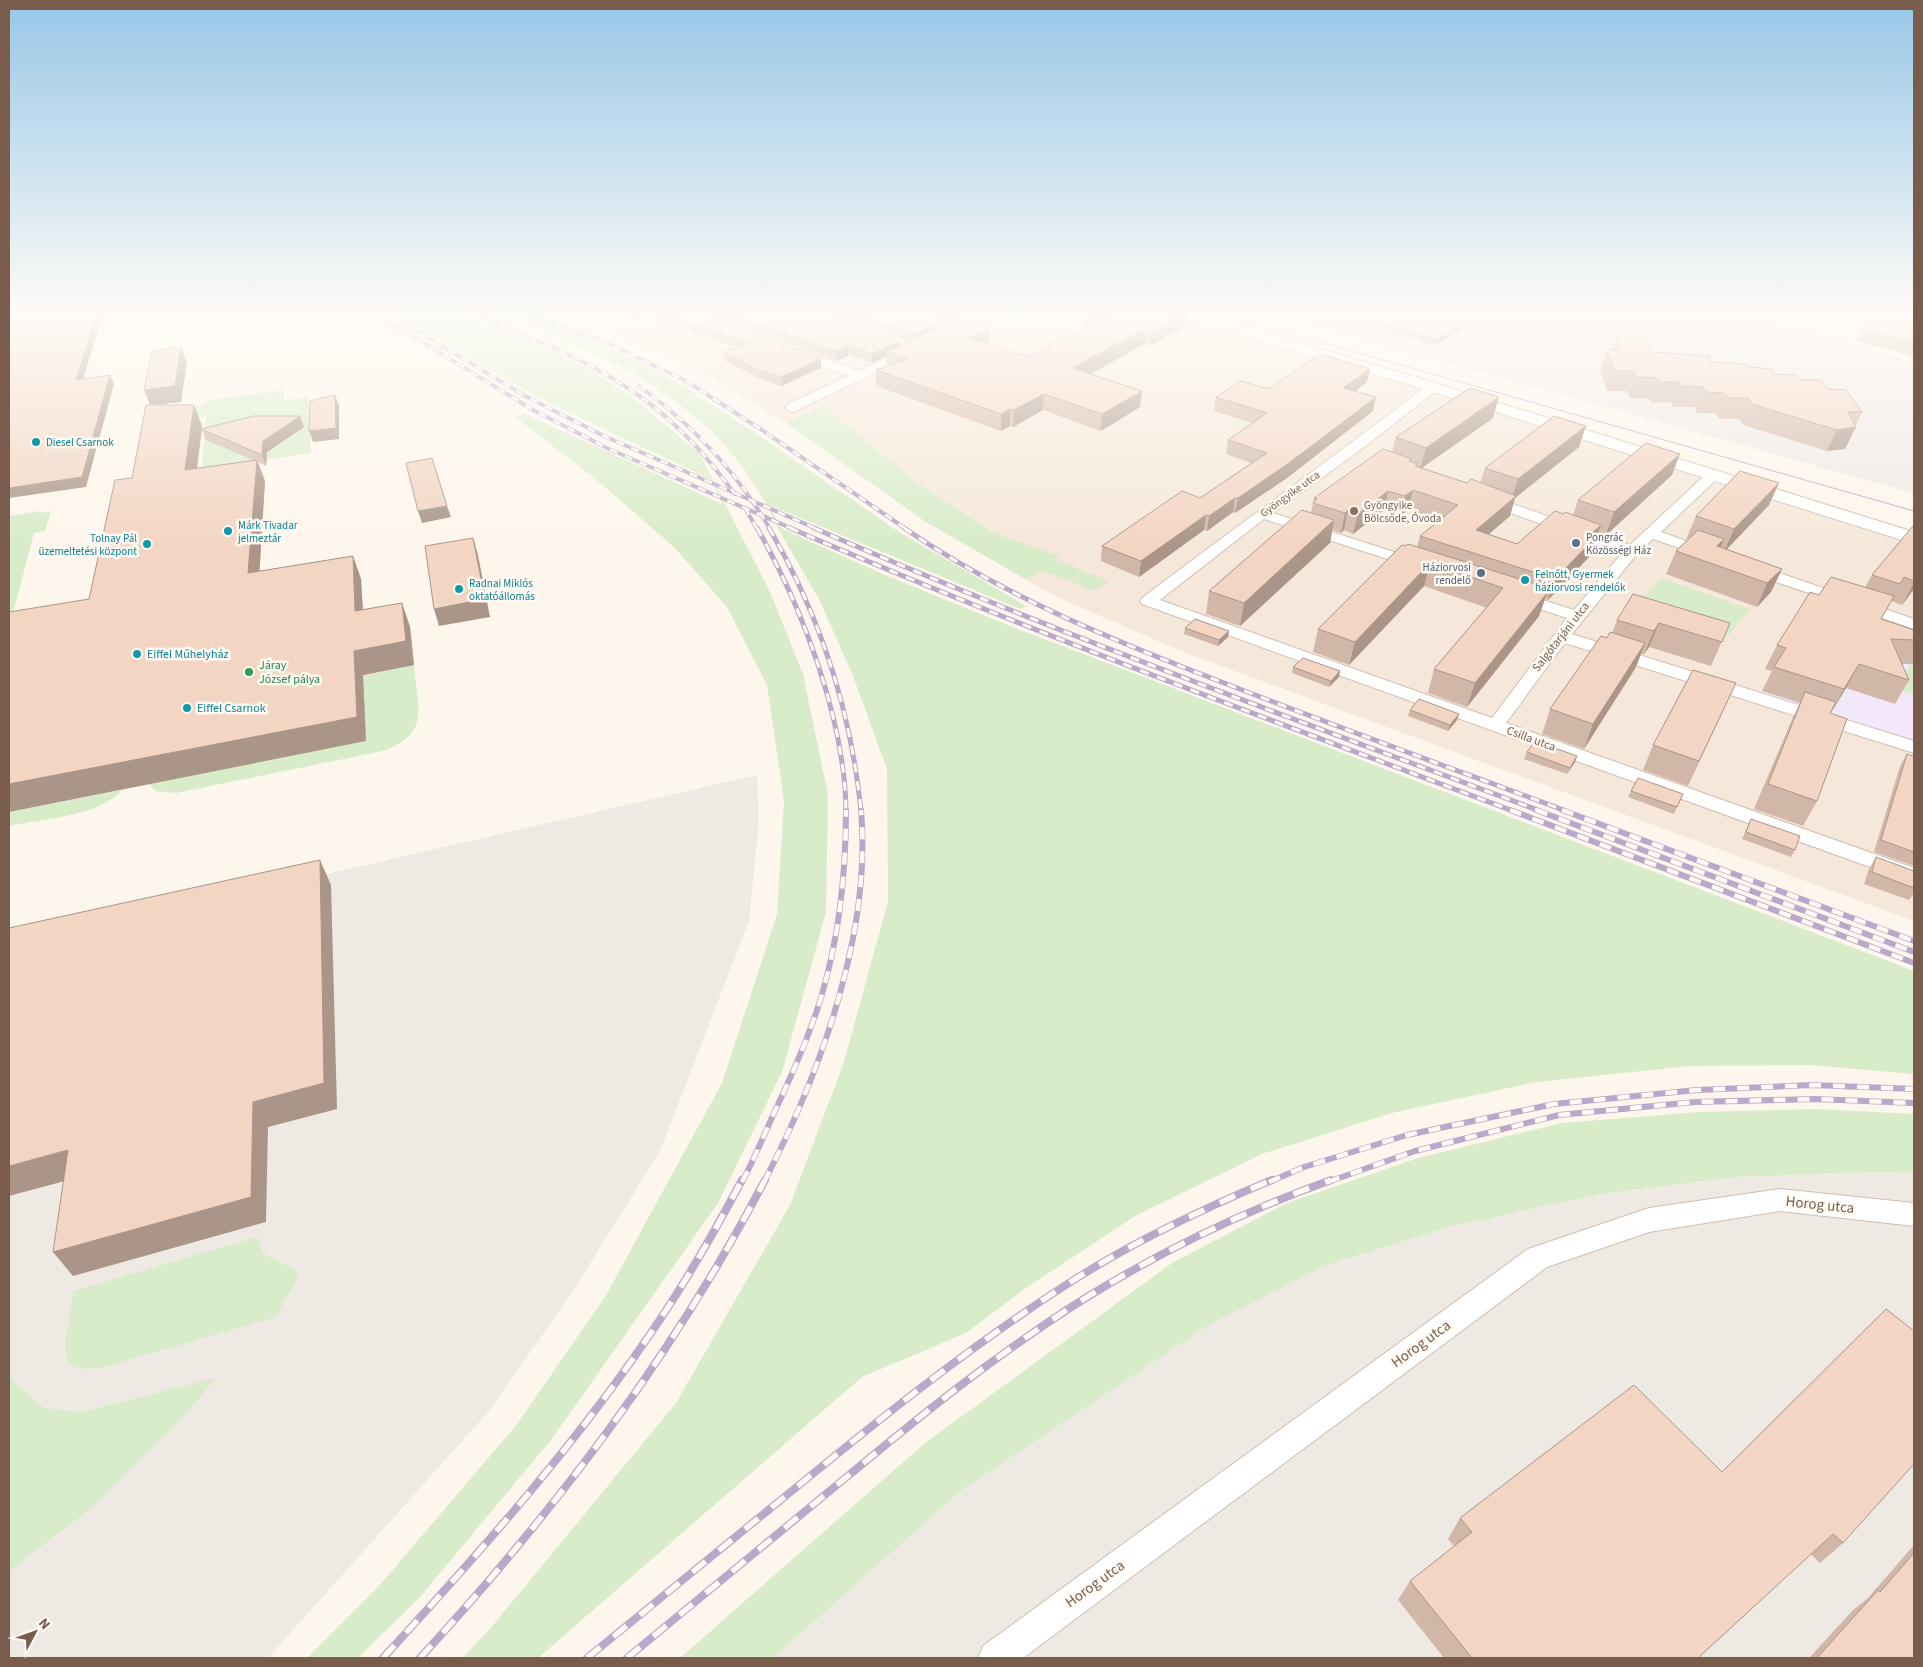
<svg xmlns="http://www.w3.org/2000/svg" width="1923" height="1667" viewBox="0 0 1923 1667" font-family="'Source Sans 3',sans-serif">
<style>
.residential{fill:#f5e8da}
.industrial{fill:#efe9e4}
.education{fill:#f3e8fa}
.green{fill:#d8ecc9}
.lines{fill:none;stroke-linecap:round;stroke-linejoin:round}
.minor-casing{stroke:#d1beb0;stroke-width:2}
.tertiary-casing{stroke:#d1beb0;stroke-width:2}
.minor{fill:#fff;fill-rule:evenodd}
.tertiary{fill:#fff;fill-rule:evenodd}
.tram{stroke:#b9a8c9;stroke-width:1}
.rail-far3-casing{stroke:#b9a8c9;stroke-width:4}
.rail-far2-casing{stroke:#b9a8c9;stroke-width:5}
.rail-far1-casing{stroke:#b9a8c9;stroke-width:6}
.rail-casing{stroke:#b9a8c9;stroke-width:8}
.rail-far3{stroke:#fffaf3;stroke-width:2.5;stroke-dasharray:8;stroke-linecap:butt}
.rail-far2{stroke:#fffaf3;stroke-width:3;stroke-dasharray:9;stroke-linecap:butt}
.rail-far1{stroke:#fffaf3;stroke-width:4.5;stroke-dasharray:12;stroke-linecap:butt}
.rail{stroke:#fffaf3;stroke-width:5.5;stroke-dasharray:17;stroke-linecap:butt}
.wall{fill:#d1b7a8;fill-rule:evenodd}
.shaded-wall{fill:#aa9588}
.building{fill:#f3d5c3;stroke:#aa9588}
.culture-dot{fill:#0f9aa8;stroke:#fffaf3;stroke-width:2}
.education-dot{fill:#8d6e63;stroke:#fffaf3;stroke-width:2}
.service-dot{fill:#5c6f8a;stroke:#fffaf3;stroke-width:2}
.leisure-dot{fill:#2e9e5b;stroke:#fffaf3;stroke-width:2}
.labels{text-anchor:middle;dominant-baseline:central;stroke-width:5;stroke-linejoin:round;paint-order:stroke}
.far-culture-label{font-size:11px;fill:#0d838f;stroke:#fffaf3;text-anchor:start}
.far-street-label{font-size:11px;fill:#7a5c4d;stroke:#fffaf3}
.far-education-label{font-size:11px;fill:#785e54;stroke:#fffaf3;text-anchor:start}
.far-service-label{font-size:11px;fill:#4e5e75;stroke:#fffaf3;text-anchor:start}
.street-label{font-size:12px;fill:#7a5c4d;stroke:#fffaf3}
.culture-label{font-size:12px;fill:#0d838f;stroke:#fffaf3;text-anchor:start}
.leisure-label{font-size:12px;fill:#27864d;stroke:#fffaf3;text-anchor:start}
.near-street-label{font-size:15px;fill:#7a5c4d;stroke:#fffaf3}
</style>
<rect width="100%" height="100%" fill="#fdf6ec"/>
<polygon class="residential" points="557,313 1172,313 1471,403 1914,546 1914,921 1183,652 1055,596 926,522 786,423 693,367 604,329"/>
<g class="industrial">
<polygon points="1267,313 1743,313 1914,362 1914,493"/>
<polygon points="757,775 759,818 749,921 660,1151 571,1294 489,1411 268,1658 9,1658 9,947"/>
<polygon points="1874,1172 1914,1173 1914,1658 773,1658 962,1490 1212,1323 1325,1266 1448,1227 1601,1194 1736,1177"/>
</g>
<polygon class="education" points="1914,633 1914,740 1761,693 1774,672 1765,669 1782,641"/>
<g class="green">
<polygon points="399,313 453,313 552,351 591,371 627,393 699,453 770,592 803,674 828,795 826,912 782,1072 718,1203 551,1440 420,1597 358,1658 307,1658 378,1587 515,1427 605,1297 722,1083 777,914 784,801 767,685 727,607 674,547 592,476 515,417 525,414 722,504 712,480 555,406 500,376"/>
<polygon points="501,313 514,313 589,338 667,376 748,428 899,532 1026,606 1020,609 769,505 782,529 885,575 1010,626 1914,971 1914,1074 1810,1065 1690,1066 1537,1082 1392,1113 1262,1154 1137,1215 1026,1288 966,1333 862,1377 538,1658 462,1658 489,1630 676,1403 790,1205 844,1062 888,901 887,769 853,676 819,599 784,539 763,498 743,467 714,433 679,404 645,381 615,363"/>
<polygon points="284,390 284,400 308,397 311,453 202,469 206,416 172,420 209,400"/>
<polygon points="822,405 920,485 992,532 1060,557 1056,560 1109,581 1095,591 1042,570 1027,580 926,522 786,423"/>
<polygon points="40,511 40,513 51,511 45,531 34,533 12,617 9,617 9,516"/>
<polygon points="1661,578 1750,609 1723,642 1629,612"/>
<polygon points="1913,658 1914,659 1914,695 1897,689"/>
<path d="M414,665C417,708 432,733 383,751L176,793L156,791L149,784L366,741L363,675Z"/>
<path d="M122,790C100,816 42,819 9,826V812Z"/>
<polygon points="1814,1109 1914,1114 1914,1173 1874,1172 1736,1177 1601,1194 1448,1227 1325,1266 1212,1323 962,1490 773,1658 680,1658 925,1443 1172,1263 1287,1203 1418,1158 1562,1123 1699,1112"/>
<polygon points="258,1237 262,1253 300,1273 276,1317 100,1368 82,1369 68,1363 65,1348 73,1291"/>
<polygon points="9,1374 14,1382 44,1408 82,1412 216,1378 184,1416 90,1509 9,1571"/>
</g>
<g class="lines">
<defs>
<g id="minor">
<polygon points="981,313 996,313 951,336 947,338 941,334"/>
<polygon points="912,346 918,350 916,353 796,411 791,412 785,408 786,405 848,376 792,356 790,353 792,350 800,350 858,371"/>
<path d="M1433,383L1439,387L1437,390L1363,448L1273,513L1422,561L1425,564L1422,567H1412L1264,519L1160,600L1492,718L1567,618L1512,600L1510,597L1512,594H1524L1574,610L1622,553L1483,503L1481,500L1483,497H1493L1630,545L1708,472H1718L1720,475L1718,478L1661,532L1712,550L1715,553L1712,556H1702L1653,539L1637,554L1572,634L1914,741V753L1565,643L1506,723L1914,868V883L1142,604L1140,601L1142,598C1237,526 1334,457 1429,384Z"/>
<polygon points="1753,564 1914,619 1914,629 1747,572 1745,569 1747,566"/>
<polygon points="1780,1189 1914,1203 1914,1226 1780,1211 1649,1232 1547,1267 1023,1658 978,1658 983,1646 1528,1249 1649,1208"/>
</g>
<polygon id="tertiary" points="1174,313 1198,313 1416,377 1914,532 1914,544 1404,383 1176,316"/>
</defs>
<use href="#minor" class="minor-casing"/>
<use href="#tertiary" class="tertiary-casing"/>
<use href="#minor" class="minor"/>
<use href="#tertiary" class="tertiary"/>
<polyline class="tram" points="1218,313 1914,511"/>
<defs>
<g id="rail-far3">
<polyline points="375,313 533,410 609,449 793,529"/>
<path d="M470,313C544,342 623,373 681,431C701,450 718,472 735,494"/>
<polyline points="524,313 603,341 686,381 762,430 906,529"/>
<polyline points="407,325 525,396 604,436 817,529"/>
<path d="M639,386C693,425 736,471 770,529"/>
<polyline points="745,508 757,529"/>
</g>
<g id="rail-far2">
<path d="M757,528C802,606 845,720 846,811"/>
<path d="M769,528C820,615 851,711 861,811"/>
<path d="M790,528C1027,631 1271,720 1513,811"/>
<path d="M814,528C1052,632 1297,720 1540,811"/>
<path d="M904,528C1006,598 1122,644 1237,688C1346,730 1456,770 1566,811"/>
</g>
<g id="rail-far1">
<polyline points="1510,810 1914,963"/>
<polyline points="1536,810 1914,952"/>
<polyline points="1562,810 1914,941"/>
<path d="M742,1182C754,1159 764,1136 774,1113C791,1077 808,1039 820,1001C839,939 846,874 846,810"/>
<path d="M764,1182C820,1074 872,933 861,810"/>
<polyline points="1269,1182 1304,1167 1407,1135 1554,1104 1697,1090 1812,1085 1914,1089"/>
<polyline points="1328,1182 1415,1151 1559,1115 1695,1102 1815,1099 1914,1103"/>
</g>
<g id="rail">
<path d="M383,1658C482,1550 580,1440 661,1318C691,1273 717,1227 742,1180"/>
<path d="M420,1658C554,1512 673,1356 765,1180"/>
<path d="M587,1658C656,1602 724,1546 793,1490C882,1417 972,1345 1069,1283C1133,1242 1202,1209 1272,1180"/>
<path d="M627,1658C699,1599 771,1539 843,1480C920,1416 998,1353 1084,1299C1161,1251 1245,1211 1331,1180"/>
</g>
</defs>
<use href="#rail-far3" class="rail-far3-casing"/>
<use href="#rail-far2" class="rail-far2-casing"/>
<use href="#rail-far1" class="rail-far1-casing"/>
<use href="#rail" class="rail-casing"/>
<use href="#rail-far3" class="rail-far3"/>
<use href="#rail-far2" class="rail-far2"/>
<use href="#rail-far1" class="rail-far1"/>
<use href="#rail" class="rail"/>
</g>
<g class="wall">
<polygon points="622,313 697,313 821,359 821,368 781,386 760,379 725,361 724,352 737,348 643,314 633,318"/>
<polygon points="704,313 822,313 899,342 899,346 909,341 828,313 959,313 942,321 942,325 989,329 989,344 1028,357 1094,329 1084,326 1085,313 1186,313 1184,327 1150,346 1144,344 1090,374 1142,391 1140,407 1101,431 1043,410 1013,427 1010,426 1001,431 876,386 876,370 887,366 886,356 872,363 849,355 836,361"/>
<polygon points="1914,313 1914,357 1856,341 1861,329"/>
<polygon points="1376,323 1463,324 1461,329 1436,345 1375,328"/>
<polygon points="1616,338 1651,352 1709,362 1749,367 1773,374 1800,380 1828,389 1862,412 1845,449 1827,451 1743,425 1740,419 1720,419 1715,413 1697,413 1695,407 1673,407 1671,402 1652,403 1649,399 1630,398 1627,391 1607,391 1600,370 1607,350 1612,350"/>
<path d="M187,362L181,402L155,405H194L202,426V429L300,416L304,427L267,452L266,466L258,462L265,481L259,571L353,556L361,579L363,610L402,603L410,627L414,665L363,675L366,741L89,599L132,478L150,405ZM202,430L206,440L253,460L197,468Z"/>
<polygon points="1367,382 1355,391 1373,411 1287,478 1235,513 1233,512 1207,531 1204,530 1139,577 1101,561 1102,546 1200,498 1251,463 1226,454 1228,440 1252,423 1214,411 1216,397 1268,389"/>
<polygon points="1493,418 1422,468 1467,483 1480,483 1485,468 1579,447 1515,498 1510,516 1489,534 1517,544 1564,514 1573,515 1578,500 1672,475 1606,535 1599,532 1589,557 1548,600 1545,599 1539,616 1467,707 1428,693 1434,669 1487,608 1424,586 1349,665 1313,652 1318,629 1405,546 1417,547 1420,536 1439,521 1408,510 1400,516 1384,510 1353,534 1344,530 1341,533 1332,530 1330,543 1240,626 1206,614 1209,591 1311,513 1314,498 1392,452 1396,437"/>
<polygon points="1769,505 1727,549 1782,569 1771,592 1757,607 1666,574 1676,551 1688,539 1686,539 1696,516"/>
<polygon points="1914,527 1914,589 1902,605 1891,601 1881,619 1914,630 1914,664 1901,664 1909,680 1895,704 1846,688 1830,714 1817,801 1803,826 1754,809 1793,717 1800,703 1762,691 1772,671 1765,669 1777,645 1819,595 1865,587 1872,575"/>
<polygon points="1617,620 1730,623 1711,666 1649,647 1644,654 1641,654 1636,667 1584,749 1542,734 1550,709 1607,638 1612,633"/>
<polygon points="1185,628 1229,631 1228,637 1218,646 1184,634"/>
<polygon points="1293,667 1339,677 1329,687 1292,673"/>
<polygon points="1736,683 1688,786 1643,770 1653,745"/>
<polygon points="1410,710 1457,720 1448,731 1408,716"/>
<polygon points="1527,752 1577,756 1575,762 1567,774 1524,759"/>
<polygon points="1907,754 1914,757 1914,866 1874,852 1900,766"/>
<polygon points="1631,791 1683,794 1674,814 1628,797"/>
<polygon points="1751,819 1795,850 1791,857 1742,839"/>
<polygon points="1876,857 1914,871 1914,893 1909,900 1864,884 1869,869"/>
<polygon points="1886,1309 1843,1543 1820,1563 1811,1554 1698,1658 1444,1658 1398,1600 1410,1581 1454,1546 1448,1539 1460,1518 1722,1472"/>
<polygon points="1914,1545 1914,1658 1809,1658 1853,1610 1867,1599"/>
</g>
<g class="shaded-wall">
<polygon points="97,313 112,313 111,316 102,317 80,389 76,380"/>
<polygon points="633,313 643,313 643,314 633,318"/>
<polygon points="941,313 959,313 942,321 942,330 914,343 914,334 933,317"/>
<polygon points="1183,313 1186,313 1184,327 1150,346 1151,331"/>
<polygon points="1463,324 1461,329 1436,345 1437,340"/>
<polygon points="989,329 989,344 969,338"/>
<polygon points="1145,329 1144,344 1071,385 1072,368"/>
<polygon points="899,342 899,350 886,352 886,356 872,363 872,354"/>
<polygon points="848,346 849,355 836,361 835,352"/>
<polygon points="181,347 187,362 181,402 150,405 144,390"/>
<polygon points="821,359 821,368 781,386 781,377"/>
<polygon points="1370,369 1367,382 1341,402 1343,388"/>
<polygon points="110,375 114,384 86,487 9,498 9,488"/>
<polygon points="1142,391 1140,407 1101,431 1102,414"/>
<polygon points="1044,394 1043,410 1013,427 1014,410"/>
<polygon points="335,395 339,405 339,439 313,442 309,431"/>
<polygon points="1376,397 1373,411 1287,478 1235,513 1238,498"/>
<polygon points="1499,397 1493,418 1420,469 1426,448"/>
<polygon points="194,405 202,426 194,492 185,470"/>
<polygon points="1010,409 1010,426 1001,431 1001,414"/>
<polygon points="300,416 304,427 267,452 266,466 262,455 263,441"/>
<polygon points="1586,426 1579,447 1515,498 1510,516 1470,550 1476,530 1511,500 1518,479"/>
<polygon points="1856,427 1845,449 1827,451 1837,430"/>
<polygon points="1680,454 1672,475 1606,535 1614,512"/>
<polygon points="257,460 265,481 258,596 248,573"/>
<polygon points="1779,483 1769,505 1724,552 1734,529"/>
<polygon points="1413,490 1408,510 1400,516 1405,496"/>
<polygon points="1388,491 1384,510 1353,534 1358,514"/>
<polygon points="1235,498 1233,512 1207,531 1209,516"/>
<polygon points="447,506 451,517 422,523 418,511"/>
<polygon points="1348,510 1344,530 1341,533 1345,513"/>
<polygon points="1206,515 1204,530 1139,577 1141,561"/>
<polygon points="1334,520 1330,543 1240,626 1244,603"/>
<polygon points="1601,525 1589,557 1548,600 1555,579 1590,535"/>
<polygon points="473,538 478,555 490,617 439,626 434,609"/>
<polygon points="1724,539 1714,562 1717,546"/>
<polygon points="353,556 361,579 364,635 355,611"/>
<polygon points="1430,563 1424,586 1349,665 1355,642"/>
<polygon points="1782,569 1771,592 1757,607 1767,583"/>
<polygon points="1914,583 1914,589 1902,605"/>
<polygon points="1545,587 1540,602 1547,593 1539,616 1467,707 1475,683 1541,591"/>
<polygon points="402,603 410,627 414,665 363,675 366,741 9,812 9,784 354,651"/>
<polygon points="1659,623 1649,647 1644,654 1654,631"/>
<polygon points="1229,631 1228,637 1218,646 1219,640"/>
<polygon points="1645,643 1636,667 1584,749 1593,724"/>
<polygon points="1859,664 1846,688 1831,713 1844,689"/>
<polygon points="1340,671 1339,677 1329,687 1331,681"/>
<polygon points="1459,714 1457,720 1448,731 1450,725"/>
<polygon points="1577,756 1575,762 1567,774 1570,768"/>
<polygon points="320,860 331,885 337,1109 268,1127 266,1222 73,1276 53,1252 253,1102"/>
<polygon points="68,1150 87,1175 9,1196 9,1166"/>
</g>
<g class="building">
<polygon points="9,313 97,313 76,380 110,375 82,477 9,488"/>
<polygon points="663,313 697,313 821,359 781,377 759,371 724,352 749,344"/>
<polygon points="726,313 822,313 899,342 872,354 848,346 835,352"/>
<polygon points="852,313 941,313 933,317 933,318 942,321 914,334"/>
<polygon points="1093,313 1183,313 1151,331 1145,329 1072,368 1142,391 1102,414 1044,394 1014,410 1010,409 1001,414 876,370 908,359 886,352 956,319 989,329 969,338 1028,357 1054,343 1056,339 1123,322"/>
<polygon points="1390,313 1424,313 1463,324 1437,340 1376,323"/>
<polygon points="1873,313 1914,313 1914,343 1861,329"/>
<polygon points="1647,337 1651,352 1709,356 1709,362 1746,364 1749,367 1773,369 1773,374 1796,375 1800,380 1820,380 1828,389 1846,390 1862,412 1848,412 1856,427 1837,430 1751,404 1749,398 1729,398 1723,393 1705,392 1703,387 1681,386 1679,382 1659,382 1656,378 1637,377 1634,371 1614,371 1607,350 1620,349 1616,338"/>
<polygon points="181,347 175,386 144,390 152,351"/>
<polygon points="1320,354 1370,369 1343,388 1376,397 1289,463 1238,498 1235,498 1209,516 1206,515 1141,561 1102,546 1182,491 1200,498 1267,453 1228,440 1267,413 1216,397 1241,381 1268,389"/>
<polygon points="1470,388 1499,397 1426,448 1396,437"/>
<polygon points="335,395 336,428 309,431 310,401"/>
<polygon points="146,405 194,405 185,470 257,460 248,573 353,556 355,611 402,603 406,641 354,651 357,717 9,784 9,612 89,599 115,480 132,478"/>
<polygon points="254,416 300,416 263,441 262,455 201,429"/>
<polygon points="1554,416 1586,426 1518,479 1485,468"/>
<polygon points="1646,443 1680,454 1614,512 1578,500"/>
<polygon points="1383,449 1412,459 1409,461 1418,464 1415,466 1467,483 1471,479 1516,496 1476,530 1517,544 1555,511 1564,514 1565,512 1601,525 1590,535 1596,537 1555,579 1420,536 1458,505 1413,490 1405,496 1388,491 1358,514 1348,510 1345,513 1313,503 1317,499 1314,498"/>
<polygon points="432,458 447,506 418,511 406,463"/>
<polygon points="1740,471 1779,483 1734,529 1696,516"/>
<polygon points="1302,510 1334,520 1244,603 1209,591"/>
<polygon points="1912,527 1914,527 1914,581 1904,577 1900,584 1872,575"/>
<polygon points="1698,530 1724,539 1717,546 1782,569 1767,583 1676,551"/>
<polygon points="473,538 485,599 434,609 425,546"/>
<polygon points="1408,544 1545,587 1541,591 1547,593 1475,683 1434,669 1503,588 1430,563 1355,642 1318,629 1402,545 1405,546"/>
<polygon points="1831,577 1894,596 1881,619 1914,630 1914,640 1891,639 1909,680 1859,664 1844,689 1774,667 1786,648 1777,645 1794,618 1810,592 1819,595"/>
<polygon points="1633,594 1730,623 1722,642 1659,623 1654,631 1617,620"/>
<polygon points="1195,619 1229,631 1219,640 1185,628"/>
<polygon points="1610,632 1645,643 1593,724 1550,709 1601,636 1607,638"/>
<polygon points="1303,658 1340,671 1331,681 1293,667"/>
<polygon points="1693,670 1736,683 1699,761 1653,745"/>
<polygon points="1805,692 1836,702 1830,713 1847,719 1817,801 1768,784"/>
<polygon points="1419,699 1459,714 1450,725 1410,710"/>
<polygon points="1535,741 1577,756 1570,768 1527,752"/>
<polygon points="1907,754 1914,757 1914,852 1881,840"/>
<polygon points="1638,778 1683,794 1677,807 1631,791"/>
<polygon points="1751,819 1800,836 1795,850 1746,832"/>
<polygon points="1876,857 1914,871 1914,888 1872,872"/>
<polygon points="320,860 324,1083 253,1102 251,1197 53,1252 68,1150 9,1166 9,928"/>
<polygon points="1886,1309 1914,1331 1914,1464 1843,1543 1833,1534 1698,1658 1472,1658 1410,1581 1472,1532 1460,1518 1634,1385 1722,1472"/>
<polygon points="1914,1553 1914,1658 1817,1658 1878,1590 1880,1592"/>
</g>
<linearGradient id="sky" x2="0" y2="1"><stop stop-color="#97c7e8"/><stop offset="0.57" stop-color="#fefbf6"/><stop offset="1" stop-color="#fefbf6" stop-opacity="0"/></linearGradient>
<rect width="1923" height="547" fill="url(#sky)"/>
<g class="culture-dot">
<circle cx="36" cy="442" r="5"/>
<circle cx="228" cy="531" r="5"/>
<circle cx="147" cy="544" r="5"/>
<circle cx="1525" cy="580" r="5"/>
<circle cx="459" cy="589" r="5"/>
<circle cx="137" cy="654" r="5"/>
<circle cx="187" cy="708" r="5"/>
</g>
<circle class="education-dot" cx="1354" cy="511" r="5"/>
<g class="service-dot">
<circle cx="1576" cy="543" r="5"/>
<circle cx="1481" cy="573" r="5"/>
</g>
<circle class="leisure-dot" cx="249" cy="672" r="5"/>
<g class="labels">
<g class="far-culture-label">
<text x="46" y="442">Diesel Csarnok</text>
<text x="238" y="525">Márk Tivadar<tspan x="238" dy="13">jelmeztár</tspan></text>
<text x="137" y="538" text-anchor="end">Tolnay Pál<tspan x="137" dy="13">üzemeltetési központ</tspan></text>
<text x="1535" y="574">Felnőtt, Gyermek<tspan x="1535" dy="13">háziorvosi rendelők</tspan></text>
<text x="469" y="583">Radnai Miklós<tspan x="469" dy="13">oktatóállomás</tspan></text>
</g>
<g class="far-street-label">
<text transform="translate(1290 494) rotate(-36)">Gyöngyike utca</text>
</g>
<g class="far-education-label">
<text x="1364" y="505">Gyöngyike<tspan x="1364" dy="13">Bölcsőde, Óvoda</tspan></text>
</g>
<g class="far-service-label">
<text x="1586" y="537">Pongrác<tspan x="1586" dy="13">Közösségi Ház</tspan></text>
<text x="1471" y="567" text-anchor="end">Háziorvosi<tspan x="1471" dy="13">rendelő</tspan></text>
</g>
<g class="street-label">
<text transform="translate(1561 637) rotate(-52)">Salgótarjáni utca</text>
<text transform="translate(1531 739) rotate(20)">Csilla utca</text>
</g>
<g class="culture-label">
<text x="147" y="654">Eiffel Műhelyház</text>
<text x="197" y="708">Eiffel Csarnok</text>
</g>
<g class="leisure-label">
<text x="259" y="665">Járay<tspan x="259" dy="14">József pálya</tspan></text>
</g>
<g class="near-street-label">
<text transform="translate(1820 1205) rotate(6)">Horog utca</text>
<text transform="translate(1421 1344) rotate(-36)">Horog utca</text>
<text transform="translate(1095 1584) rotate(-36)">Horog utca</text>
</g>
</g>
<rect width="1923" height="1667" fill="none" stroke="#7a5c4d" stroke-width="20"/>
<g transform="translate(35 1632) rotate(49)" stroke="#fffaf3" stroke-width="4" paint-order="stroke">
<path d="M0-4L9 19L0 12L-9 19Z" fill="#7a5c4d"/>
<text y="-8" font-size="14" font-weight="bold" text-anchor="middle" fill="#7a5c4d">N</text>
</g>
</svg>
